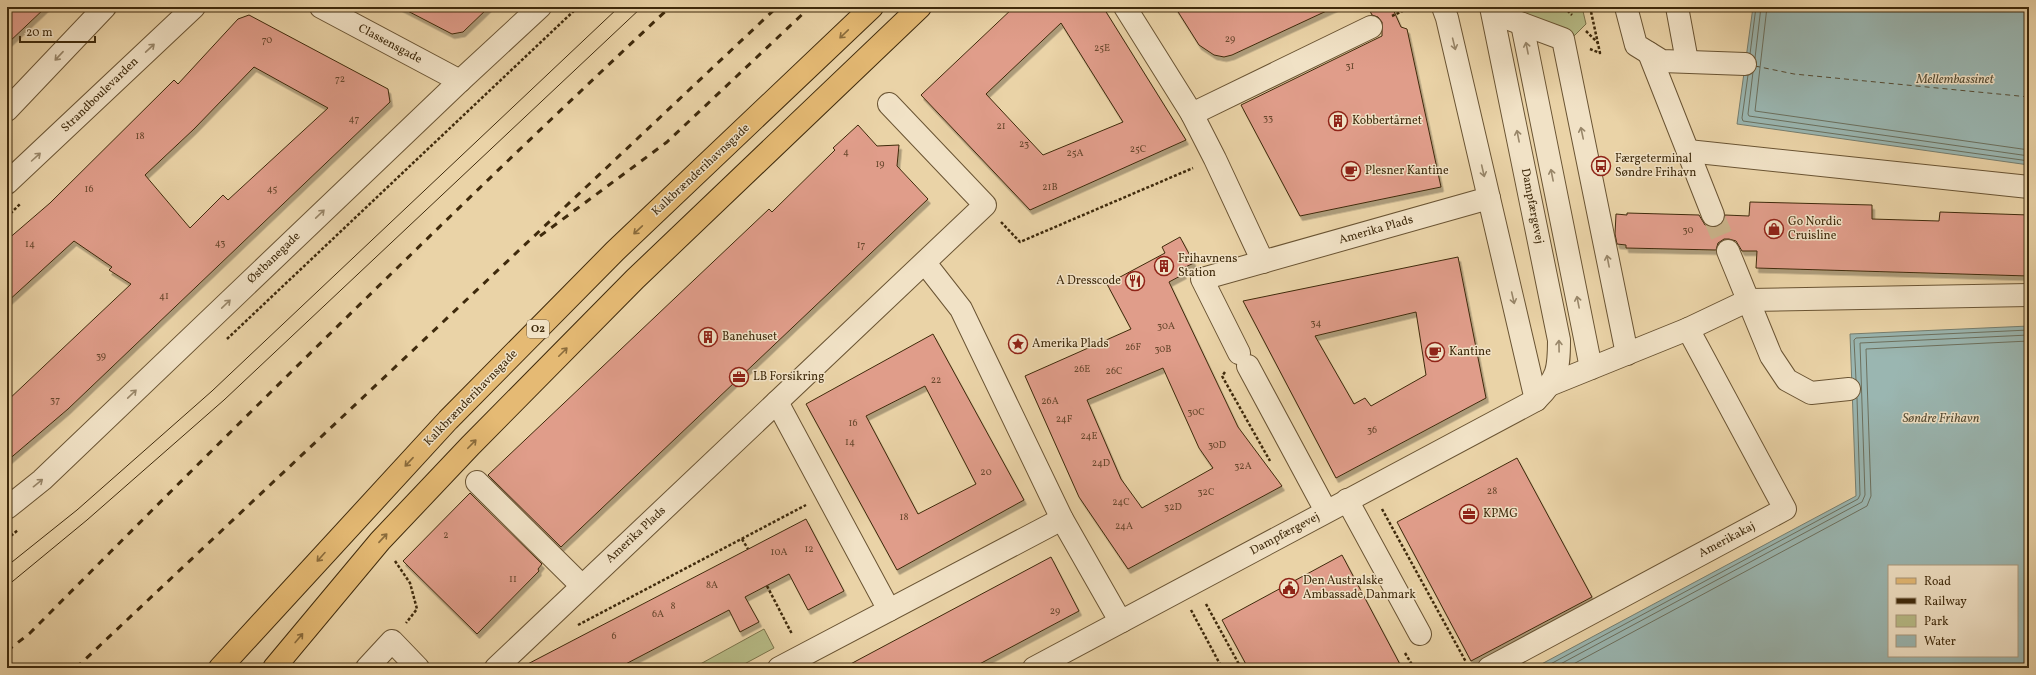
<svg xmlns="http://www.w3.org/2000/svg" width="2036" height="675" viewBox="0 0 2036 675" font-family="Vollkorn,serif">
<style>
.green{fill:#b7bc87;stroke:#7b734a}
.water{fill:#9ab6b1;stroke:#767e6f;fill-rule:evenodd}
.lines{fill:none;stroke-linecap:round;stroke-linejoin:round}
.shore{stroke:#6c705e;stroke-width:1}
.ferry{stroke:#564d35;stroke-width:1;stroke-dasharray:5 4;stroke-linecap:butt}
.building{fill:#e09d8a;stroke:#3f2a0c;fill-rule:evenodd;filter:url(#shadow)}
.minor-tunnel{stroke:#c8b188;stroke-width:22;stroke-dasharray:22 11;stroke-linecap:butt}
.minor-casing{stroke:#6a5433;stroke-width:24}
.major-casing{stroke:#3f2a0c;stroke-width:24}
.path{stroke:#3f2a0c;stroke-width:2.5;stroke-dasharray:3 2;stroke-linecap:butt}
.minor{stroke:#f1e2c6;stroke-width:22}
.major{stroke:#e5ba74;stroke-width:22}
.tram{stroke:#3f2a0c;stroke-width:1}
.rail{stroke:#3f2a0c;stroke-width:3;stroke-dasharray:7 7;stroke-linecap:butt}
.oneway{stroke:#8a6b3b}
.oneway2{stroke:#988669}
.labels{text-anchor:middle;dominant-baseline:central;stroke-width:3;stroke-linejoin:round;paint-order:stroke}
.number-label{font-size:10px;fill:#67472c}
.shield{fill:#f1e2c6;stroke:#746144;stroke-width:1}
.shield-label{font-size:11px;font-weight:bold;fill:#3f2a0c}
.street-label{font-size:12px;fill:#3f2a0c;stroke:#f1e2c6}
.poi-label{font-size:12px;fill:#3f2a0c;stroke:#f1e2c6;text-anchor:start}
.water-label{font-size:13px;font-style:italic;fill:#564d35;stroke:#f1e2c6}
</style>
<defs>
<filter id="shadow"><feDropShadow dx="2.5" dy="4.5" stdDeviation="0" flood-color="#0004"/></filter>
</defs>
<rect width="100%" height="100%" fill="#ead3a7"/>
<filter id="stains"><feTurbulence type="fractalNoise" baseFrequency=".005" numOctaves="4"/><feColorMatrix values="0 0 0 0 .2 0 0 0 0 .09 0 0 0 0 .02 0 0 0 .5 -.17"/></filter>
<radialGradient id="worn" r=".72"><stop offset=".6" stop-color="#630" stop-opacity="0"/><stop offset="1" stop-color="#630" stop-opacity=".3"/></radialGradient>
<g class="green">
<polygon points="1509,7 1582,7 1586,24 1573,37"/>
<polygon points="764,629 774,648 737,668 693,668"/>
</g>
<g class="water">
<polygon points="1753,7 2029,7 2029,165 1737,124"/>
<path d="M2029,326V668H1534L1856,496L1850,334ZM1889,566H2017V656H1889Z"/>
</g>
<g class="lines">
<g class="shore">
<polyline points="1767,7 1755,111 2029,150"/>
<polyline points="1750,54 1756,7"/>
<polyline points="1755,58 1761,7"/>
<polyline points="1753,72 1748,114 1749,116 2029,156"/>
<polyline points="1748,75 1742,118 1743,121 2029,161"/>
<polyline points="1856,380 1854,340 1856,338 2029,330"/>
<polyline points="1543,668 1858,499 1860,495 1857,398"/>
<polyline points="1553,668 1862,502 1865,495 1860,343 2029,335"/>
<polyline points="1566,668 1867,506 1871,496 1866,349 2029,341"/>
</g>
<polyline class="ferry" points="1755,66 1794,74 2029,97"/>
</g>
<g class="building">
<polygon points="7,7 46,7 7,44"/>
<polygon points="400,7 489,7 463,32 452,34"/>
<path d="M1014,7H1103L1186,140L1030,210L921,95ZM1061,23L1123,122L1043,155L986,94Z"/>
<polygon points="1175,7 1335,7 1232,55 1224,57 1214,55 1199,45"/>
<polygon points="1368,7 1392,7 1401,27 1407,29 1441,187 1300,216 1241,105 1382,36 1382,22 1378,17 1372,15"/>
<path d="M249,15L388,89L390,102L68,409L7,461V401L131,284L109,270L112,267L74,241L7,302V240L50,203L174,80L178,84L238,19ZM254,67L328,108L228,200L223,195L190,228L145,175L194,129Z"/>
<polygon points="858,125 877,146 899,145 897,166 928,199 561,547 488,475 769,209 772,212 835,150 833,148"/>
<polygon points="1750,202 1872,205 1872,219 1939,221 1940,212 2029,215 2029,276 1756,268 1757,251 1742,251 1736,241 1729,239 1724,239 1718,243 1716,250 1626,248 1626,245 1617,244 1615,234 1616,214 1627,215 1627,213 1699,215 1705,225 1712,227 1718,226 1723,223 1725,215 1749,216"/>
<path d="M1180,237L1194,263L1181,269L1184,274L1169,282L1238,427L1282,486L1128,569L1079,497L1025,376L1131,329L1107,284L1165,253L1162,247ZM1163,368L1199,448L1213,468L1142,508L1121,479L1087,400Z"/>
<path d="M1458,257L1486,398L1336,478L1243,301ZM1416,312L1426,375L1371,406L1365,398L1354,404L1315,336Z"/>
<path d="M933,334L1024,500L897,570L806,404ZM925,386L976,484L918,514L866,416Z"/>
<polygon points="1517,458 1592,597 1471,661 1397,522"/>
<polygon points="470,493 542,564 538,569 539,571 477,634 403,561"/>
<polygon points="806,519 844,591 808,610 789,574 745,597 759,622 740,632 729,610 618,668 520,668"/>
<polygon points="1342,555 1402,668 1248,668 1222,620"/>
<polygon points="1051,557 1079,611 972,668 843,668"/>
</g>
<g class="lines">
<polyline class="minor-tunnel" points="1713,215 1728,251"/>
<defs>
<g id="minor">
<polyline points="321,7 460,81"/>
<polyline points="1125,7 1192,114 1215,159 1263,262"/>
<polyline points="1443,7 1447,18 1536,400"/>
<polyline points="1626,7 1636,45 1662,61 1745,64"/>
<polyline points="1677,7 1687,61"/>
<polyline points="1493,13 1563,39 1627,354"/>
<polyline points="1522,24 1591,368"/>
<polyline points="1649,53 1713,215"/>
<polyline points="7,110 105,7"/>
<polyline points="1192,114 1371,27"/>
<polyline points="1688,151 2029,187"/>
<polyline points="7,183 194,7"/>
<polyline points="1728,251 1771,356 1787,380 1811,393 1849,389"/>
<polyline points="925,263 961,309 1062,519 1115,612 1122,621"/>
<polyline points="1239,353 1202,279 1489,198"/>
<polyline points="1248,366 1326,511"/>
<polyline points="1552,384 1688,329 1749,300 2029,295"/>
<polyline points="777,402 889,610"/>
<polyline points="477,482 582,586"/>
<polyline points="1347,500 1420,634"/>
<polyline points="7,508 42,480 460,81 540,7"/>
<polyline points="367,668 392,641 418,668"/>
<polyline points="496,668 985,205 889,104"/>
<polyline points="779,668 1062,519"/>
<path d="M1034,668L1536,400C1558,378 1559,370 1559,340L1491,7"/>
<polyline points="1489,668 1785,509 1688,329"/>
</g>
<g id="major">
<polyline points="220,668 448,420 615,251 872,7"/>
<polyline points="274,668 380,541 470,446 635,279 920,7"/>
</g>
</defs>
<use href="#minor" class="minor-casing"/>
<use href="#major" class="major-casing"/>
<g class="path">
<polyline points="1564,7 1572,15"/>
<polyline points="1590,7 1600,53 1590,49"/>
<polyline points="1392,16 1411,7"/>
<polyline points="1586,31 1598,43"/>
<polyline points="7,217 21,203"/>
<polyline points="1001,222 1020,242 1193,168"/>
<polyline points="227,339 578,7"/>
<polyline points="1225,372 1222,376 1270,461"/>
<polyline points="1382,509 1466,662"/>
<polyline points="7,539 18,530"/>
<polyline points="742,539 748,549"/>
<polyline points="395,561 410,583 417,609 406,623"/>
<polyline points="767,586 792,634"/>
<polyline points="1206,604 1241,668"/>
<polyline points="1191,610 1222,668"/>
<polyline points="578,625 806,505"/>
<polyline points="1405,653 1414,668"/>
</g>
<use href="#minor" class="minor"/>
<use href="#major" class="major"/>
<g class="tram">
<polyline points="7,566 77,510 212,391 619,7"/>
<polyline points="7,586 87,520 224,400 642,7"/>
</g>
<g class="rail">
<polyline points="540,236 667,142 810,7"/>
<path d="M7,651L30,633C240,421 452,211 670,7"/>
<polyline points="76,668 777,7"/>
</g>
</g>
<defs><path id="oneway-shaft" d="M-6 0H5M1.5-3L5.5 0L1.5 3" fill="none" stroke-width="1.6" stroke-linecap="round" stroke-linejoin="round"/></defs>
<g class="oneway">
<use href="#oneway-shaft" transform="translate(844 34) rotate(136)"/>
<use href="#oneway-shaft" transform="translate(638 230) rotate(137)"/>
<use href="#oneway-shaft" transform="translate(563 352) rotate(-45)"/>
<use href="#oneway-shaft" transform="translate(472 444) rotate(-46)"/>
<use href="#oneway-shaft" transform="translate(409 462) rotate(133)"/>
<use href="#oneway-shaft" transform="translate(383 538) rotate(-47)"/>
<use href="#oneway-shaft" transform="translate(321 557) rotate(132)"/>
<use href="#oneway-shaft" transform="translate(299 638) rotate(-50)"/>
</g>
<g class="oneway2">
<use href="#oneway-shaft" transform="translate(1454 44) rotate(76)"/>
<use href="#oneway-shaft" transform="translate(150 48) rotate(-43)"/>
<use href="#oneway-shaft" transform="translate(1527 48) rotate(-101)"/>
<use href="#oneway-shaft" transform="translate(59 56) rotate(133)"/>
<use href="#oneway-shaft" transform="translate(1582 133) rotate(-102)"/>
<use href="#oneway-shaft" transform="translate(1518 136) rotate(-101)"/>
<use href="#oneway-shaft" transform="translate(36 157) rotate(-42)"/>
<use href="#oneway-shaft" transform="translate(1483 171) rotate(77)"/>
<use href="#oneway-shaft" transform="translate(1552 175) rotate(-101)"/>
<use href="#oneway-shaft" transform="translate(320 214) rotate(-44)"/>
<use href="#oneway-shaft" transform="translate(1608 261) rotate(-101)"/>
<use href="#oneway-shaft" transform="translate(1513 298) rotate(77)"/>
<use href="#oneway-shaft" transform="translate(1578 302) rotate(-101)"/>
<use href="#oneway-shaft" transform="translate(226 304) rotate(-44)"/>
<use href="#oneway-shaft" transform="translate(1559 346) rotate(-91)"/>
<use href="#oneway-shaft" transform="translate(132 394) rotate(-44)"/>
<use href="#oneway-shaft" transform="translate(38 483) rotate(-39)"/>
</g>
<defs>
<symbol id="building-ring" viewBox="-11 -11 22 22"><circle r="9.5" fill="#f1e2c6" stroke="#8f2418" stroke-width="1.5"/><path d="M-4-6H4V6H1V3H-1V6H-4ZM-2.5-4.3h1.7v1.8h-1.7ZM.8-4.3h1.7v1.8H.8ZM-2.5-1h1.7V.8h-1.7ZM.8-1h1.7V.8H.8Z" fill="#8f2418"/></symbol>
<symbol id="bus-ring" viewBox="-11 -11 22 22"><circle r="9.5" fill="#f1e2c6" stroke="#8f2418" stroke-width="1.5"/><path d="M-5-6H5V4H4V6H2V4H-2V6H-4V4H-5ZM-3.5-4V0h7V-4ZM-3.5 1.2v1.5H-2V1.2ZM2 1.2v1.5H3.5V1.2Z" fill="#8f2418"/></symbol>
<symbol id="cafe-ring" viewBox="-11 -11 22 22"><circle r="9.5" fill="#f1e2c6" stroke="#8f2418" stroke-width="1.5"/><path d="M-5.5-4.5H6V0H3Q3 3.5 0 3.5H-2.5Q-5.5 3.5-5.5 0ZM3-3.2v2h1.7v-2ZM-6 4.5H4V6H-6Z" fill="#8f2418"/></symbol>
<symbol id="shop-ring" viewBox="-11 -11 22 22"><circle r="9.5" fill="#f1e2c6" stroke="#8f2418" stroke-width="1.5"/><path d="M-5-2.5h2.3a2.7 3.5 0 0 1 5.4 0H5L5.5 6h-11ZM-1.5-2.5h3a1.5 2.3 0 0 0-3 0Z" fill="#8f2418"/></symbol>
<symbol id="restaurant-ring" viewBox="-11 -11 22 22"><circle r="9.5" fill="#f1e2c6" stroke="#8f2418" stroke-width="1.5"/><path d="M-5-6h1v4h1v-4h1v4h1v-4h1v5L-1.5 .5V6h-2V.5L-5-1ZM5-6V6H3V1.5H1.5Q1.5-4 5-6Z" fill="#8f2418"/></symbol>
<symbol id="sight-ring" viewBox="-11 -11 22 22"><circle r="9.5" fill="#f1e2c6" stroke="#8f2418" stroke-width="1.5"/><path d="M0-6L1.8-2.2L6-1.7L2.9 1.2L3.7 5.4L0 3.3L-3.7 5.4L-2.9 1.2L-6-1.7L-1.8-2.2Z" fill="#8f2418"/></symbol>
<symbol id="office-ring" viewBox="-11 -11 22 22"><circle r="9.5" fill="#f1e2c6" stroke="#8f2418" stroke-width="1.5"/><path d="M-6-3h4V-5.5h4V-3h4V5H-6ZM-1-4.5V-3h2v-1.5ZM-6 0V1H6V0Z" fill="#8f2418"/></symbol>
<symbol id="civic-ring" viewBox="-11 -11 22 22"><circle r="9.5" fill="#f1e2c6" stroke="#8f2418" stroke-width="1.5"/><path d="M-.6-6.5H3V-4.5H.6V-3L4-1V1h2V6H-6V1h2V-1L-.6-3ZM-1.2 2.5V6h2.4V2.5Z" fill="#8f2418"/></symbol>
</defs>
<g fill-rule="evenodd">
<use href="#building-ring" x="1327" y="110" width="22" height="22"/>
<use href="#bus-ring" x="1590" y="155" width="22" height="22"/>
<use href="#cafe-ring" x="1340" y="160" width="22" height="22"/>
<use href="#shop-ring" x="1763" y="218" width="22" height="22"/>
<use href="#building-ring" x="1153" y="255" width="22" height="22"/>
<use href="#restaurant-ring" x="1124" y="270" width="22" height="22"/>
<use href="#building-ring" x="697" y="326" width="22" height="22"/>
<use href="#sight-ring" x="1007" y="333" width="22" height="22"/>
<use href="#cafe-ring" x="1424" y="341" width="22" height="22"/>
<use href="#office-ring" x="728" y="366" width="22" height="22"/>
<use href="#office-ring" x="1458" y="503" width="22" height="22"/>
<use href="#civic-ring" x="1278" y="577" width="22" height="22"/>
</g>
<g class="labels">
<g class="number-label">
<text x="1230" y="39">29</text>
<text x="267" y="40">70</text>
<text x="1102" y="48">25E</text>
<text x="1350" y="66">31</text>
<text x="340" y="79">72</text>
<text x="1268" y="118">33</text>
<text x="354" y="119">47</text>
<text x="1001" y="126">21</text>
<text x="140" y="136">18</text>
<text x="1024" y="144">23</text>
<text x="1138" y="149">25C</text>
<text x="846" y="152">4</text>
<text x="1075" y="153">25A</text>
<text x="880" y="164">19</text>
<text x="1050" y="187">21B</text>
<text x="89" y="189">16</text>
<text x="272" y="189">45</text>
<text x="1688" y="230">30</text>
<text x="220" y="243">43</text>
<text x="30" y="244">14</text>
<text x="861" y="245">17</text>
<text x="164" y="296">41</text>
<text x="1316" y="323">34</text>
<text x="1166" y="326">30A</text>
<text x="1133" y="347">26F</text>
<text x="1163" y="349">30B</text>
<text x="101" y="356">39</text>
<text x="1082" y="369">26E</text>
<text x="1114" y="371">26C</text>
<text x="936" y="380">22</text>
<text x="55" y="400">37</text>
<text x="1050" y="401">26A</text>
<text x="1196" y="412">30C</text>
<text x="1064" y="419">24F</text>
<text x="853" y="423">16</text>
<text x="1372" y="430">36</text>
<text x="1089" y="436">24E</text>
<text x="850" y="442">14</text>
<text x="1217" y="445">30D</text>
<text x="1101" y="463">24D</text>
<text x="1243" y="466">32A</text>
<text x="986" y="472">20</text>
<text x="1492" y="491">28</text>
<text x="1206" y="492">32C</text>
<text x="1121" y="502">24C</text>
<text x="1173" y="507">32D</text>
<text x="904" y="517">18</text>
<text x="1124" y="526">24A</text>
<text x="446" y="535">2</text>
<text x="809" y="549">12</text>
<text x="779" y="552">10A</text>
<text x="513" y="579">11</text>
<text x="712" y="585">8A</text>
<text x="673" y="606">8</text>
<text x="1055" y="611">29</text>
<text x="658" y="614">6A</text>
<text x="614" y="636">6</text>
</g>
<rect class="shield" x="527" y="320" width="22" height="18" rx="3"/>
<g class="shield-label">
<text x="538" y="329">O2</text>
</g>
<g class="street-label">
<text transform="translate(390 44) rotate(28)">Classensgade</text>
<text transform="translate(100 95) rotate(-44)">Strandboulevarden</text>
<text transform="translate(701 170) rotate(-43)">Kalkbrænderihavnsgade</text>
<text transform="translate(1532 206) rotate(79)">Dampfærgevej</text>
<text transform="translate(1376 230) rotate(-16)">Amerika Plads</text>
<text transform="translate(274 258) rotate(-44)">Østbanegade</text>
<text transform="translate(471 398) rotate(-46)">Kalkbrænderihavnsgade</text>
<text transform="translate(1285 534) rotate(-28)">Dampfærgevej</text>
<text transform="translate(636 535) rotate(-43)">Amerika Plads</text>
<text transform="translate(1727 540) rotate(-28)">Amerikakaj</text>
</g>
<g class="poi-label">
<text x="1352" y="121">Kobbertårnet</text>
<text x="1615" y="159">Færgeterminal<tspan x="1615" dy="14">Søndre Frihavn</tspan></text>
<text x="1365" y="171">Plesner Kantine</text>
<text x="1788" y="222">Go Nordic<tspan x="1788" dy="14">Cruisline</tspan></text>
<text x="1178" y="259">Frihavnens<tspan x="1178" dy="14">Station</tspan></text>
<text x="1121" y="281" text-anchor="end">A Dresscode</text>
<text x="722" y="337">Banehuset</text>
<text x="1032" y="344">Amerika Plads</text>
<text x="1449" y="352">Kantine</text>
<text x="753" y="377">LB Forsikring</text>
<text x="1483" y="514">KPMG</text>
<text x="1303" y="581">Den Australske<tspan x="1303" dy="14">Ambassade Danmark</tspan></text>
</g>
<g class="water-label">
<text x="1955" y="80">Mellembassinet</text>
<text x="1941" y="419">Søndre Frihavn</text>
</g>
</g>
<rect width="2036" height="675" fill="none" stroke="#ead3a7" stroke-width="24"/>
<rect x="8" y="8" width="2020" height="659" fill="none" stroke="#3f2a0c" stroke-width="2"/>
<rect x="12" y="12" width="2012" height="651" fill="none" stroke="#3f2a0c"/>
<rect x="1888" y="565" width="130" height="92" fill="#f1e2c6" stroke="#aa987c"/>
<rect x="1896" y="578" width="20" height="6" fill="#e5ba74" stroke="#aa987c"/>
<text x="1924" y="585" font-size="12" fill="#3f2a0c">Road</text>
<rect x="1896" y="598" width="20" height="6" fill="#3f2a0c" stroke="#aa987c"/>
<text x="1924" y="605" font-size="12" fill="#3f2a0c">Railway</text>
<rect x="1896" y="615" width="20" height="12" fill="#b7bc87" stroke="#aa987c"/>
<text x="1924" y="625" font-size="12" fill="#3f2a0c">Park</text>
<rect x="1896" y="635" width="20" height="12" fill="#9ab6b1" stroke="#aa987c"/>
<text x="1924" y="645" font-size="12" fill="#3f2a0c">Water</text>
<path d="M20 36v6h75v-6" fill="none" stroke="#3f2a0c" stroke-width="2"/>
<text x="26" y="36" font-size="12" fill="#3f2a0c" stroke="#f1e2c6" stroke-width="3" paint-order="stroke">20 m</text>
<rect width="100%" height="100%" filter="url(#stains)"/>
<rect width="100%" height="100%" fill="url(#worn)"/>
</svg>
